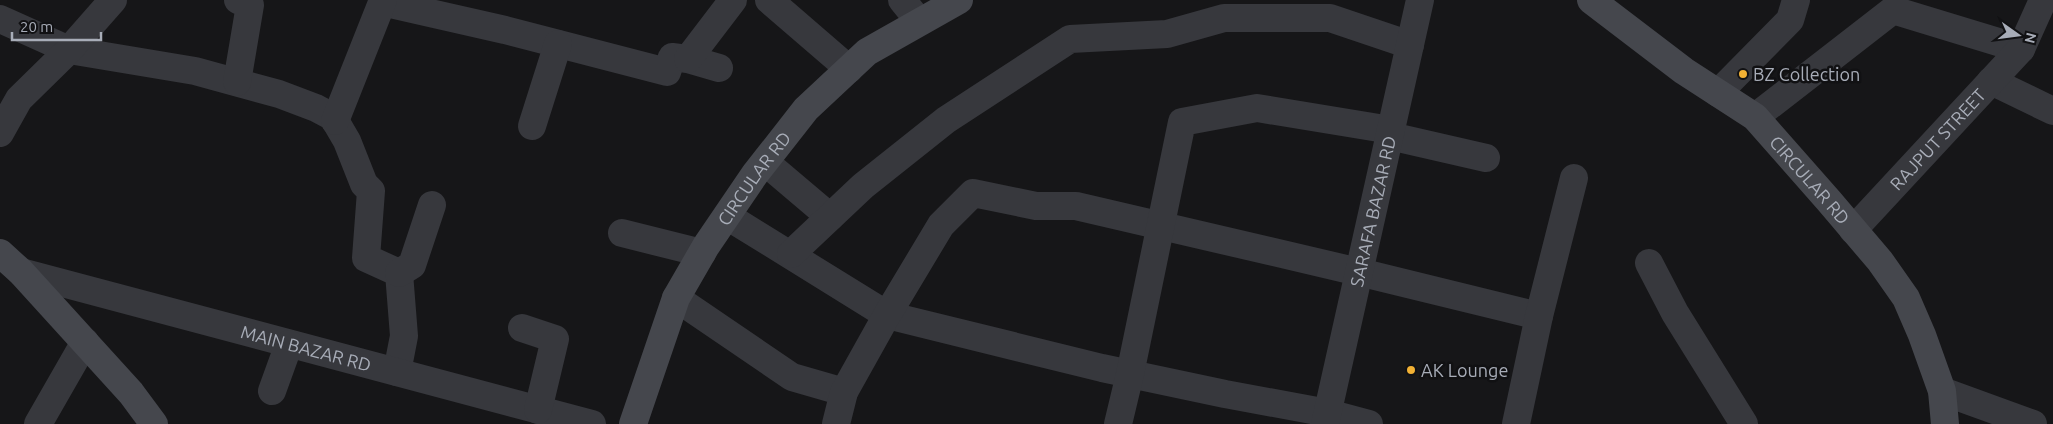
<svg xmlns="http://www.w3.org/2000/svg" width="2053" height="424" viewBox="0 0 2053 424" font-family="Ubuntu,sans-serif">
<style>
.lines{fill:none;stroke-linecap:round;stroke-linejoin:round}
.street{stroke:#37383d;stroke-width:28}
.secondary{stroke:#45474d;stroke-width:28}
.poi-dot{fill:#f2b134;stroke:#111113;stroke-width:2}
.labels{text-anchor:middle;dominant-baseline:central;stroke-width:5;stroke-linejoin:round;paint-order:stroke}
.poi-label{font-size:18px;fill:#a8adb8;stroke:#111113;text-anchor:start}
.street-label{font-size:18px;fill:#a8adb8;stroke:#111113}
</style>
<rect width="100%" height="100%" fill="#161618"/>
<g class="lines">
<g class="street">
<polyline points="769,0 849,69"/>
<polyline points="902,0 919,21"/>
<polyline points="382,2 505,30 667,72 672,57 688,59 719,68"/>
<polyline points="0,19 69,50 195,71 279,94 316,108 333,117 347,141 364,184 371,191 366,258 399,273 404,336 397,372"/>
<polyline points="688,59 733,0"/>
<polyline points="1991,81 2053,111"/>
<polyline points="237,82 250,5 238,0"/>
<polyline points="1718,93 1790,20 1796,0"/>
<polyline points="1755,117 1893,10 2021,49"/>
<polyline points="335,121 383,0"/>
<polyline points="532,126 558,44"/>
<polyline points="0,133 19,99 69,50 113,0"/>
<polyline points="1390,136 1486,158"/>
<polyline points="765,162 830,217"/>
<polyline points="727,216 887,315 1102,368 1225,394 1328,413 1369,424"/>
<path id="s1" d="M1853,230L2021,49L2043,0"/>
<polyline points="622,233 702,253"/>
<polyline points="791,254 863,186 946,120 1070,39 1167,34 1224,18 1330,18 1410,45"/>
<polyline points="1649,263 1675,313 1744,424"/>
<path id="s2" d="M21,272L592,424"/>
<polyline points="399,273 412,265 432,205"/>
<polyline points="676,298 792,377 844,392"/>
<polyline points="522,328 555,339 538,410"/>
<polyline points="272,391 289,344"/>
<polyline points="1942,391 2033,424"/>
<polyline points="38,424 85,342"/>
<polyline points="836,424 844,392 887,315 941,225 973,193 1036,206 1076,206 1359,272 1539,316"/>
<polyline points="1118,424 1130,374 1182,122 1257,108 1391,130"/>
<path id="s3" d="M1325,424L1420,0"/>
<polyline points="1516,424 1539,316 1574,178"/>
</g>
<g class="secondary">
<path id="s4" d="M1591,0L1684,71L1755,117L1829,201L1880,261L1906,298L1922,335L1942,391L1945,424"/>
<polyline points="0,253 21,272 131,393 154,424"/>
<path id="s5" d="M633,424L676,298L706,246L755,174L806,109L867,52L959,0"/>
</g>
</g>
<g class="poi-dot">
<circle cx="1743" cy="74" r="5"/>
<circle cx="1411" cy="370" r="5"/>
</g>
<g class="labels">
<g class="poi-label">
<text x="1753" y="74">BZ Collection</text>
<text x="1421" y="370">AK Lounge</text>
</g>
<g class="street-label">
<text stroke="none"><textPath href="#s1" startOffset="124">RAJPUT STREET</textPath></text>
<text stroke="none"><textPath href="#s5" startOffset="276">CIRCULAR RD</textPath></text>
<text stroke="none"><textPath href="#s4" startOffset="285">CIRCULAR RD</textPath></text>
<text stroke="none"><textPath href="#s3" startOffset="218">SARAFA BAZAR RD</textPath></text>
<text stroke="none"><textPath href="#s2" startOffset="295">MAIN BAZAR RD</textPath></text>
</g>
</g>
<g transform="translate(2018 35) rotate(104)" stroke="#111113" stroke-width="4" paint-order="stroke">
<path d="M0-4L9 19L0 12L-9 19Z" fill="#a8adb8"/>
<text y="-8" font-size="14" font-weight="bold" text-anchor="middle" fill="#a8adb8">N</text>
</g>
<path d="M12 32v8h89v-8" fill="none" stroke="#a8adb8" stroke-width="2.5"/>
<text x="20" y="32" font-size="15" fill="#a8adb8" stroke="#111113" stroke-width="4" paint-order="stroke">20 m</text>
</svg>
